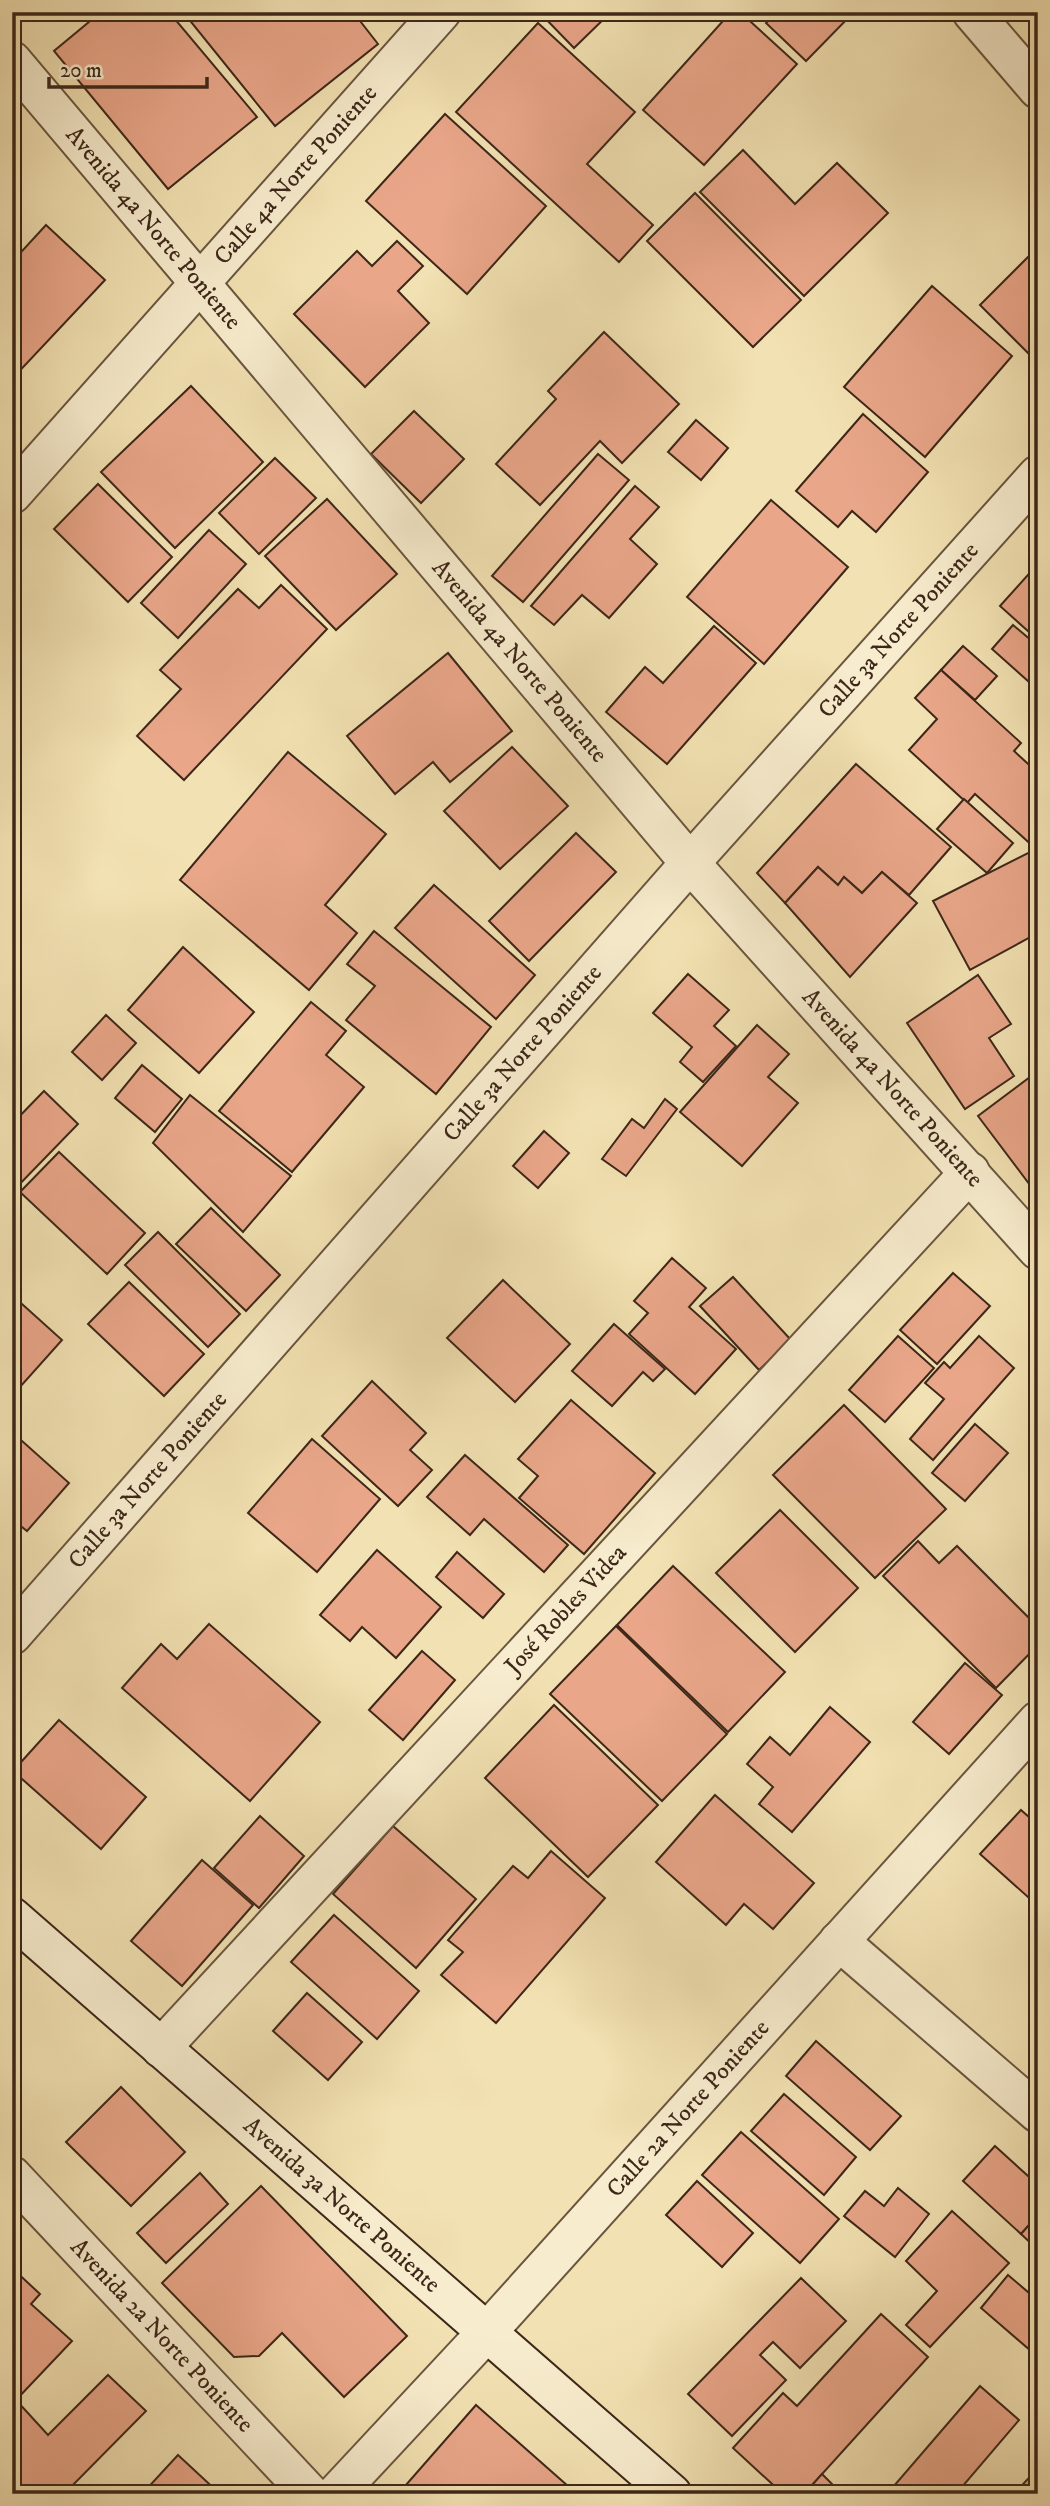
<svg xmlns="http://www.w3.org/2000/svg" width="1050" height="2506" viewBox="0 0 1050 2506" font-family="'IM FELL DW Pica',serif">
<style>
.building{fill:#e9a689;stroke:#3d2719;stroke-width:2}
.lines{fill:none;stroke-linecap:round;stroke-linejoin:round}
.street-casing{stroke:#6a563f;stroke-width:42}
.secondary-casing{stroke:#3d2719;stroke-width:42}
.street{stroke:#f7eccd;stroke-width:38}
.secondary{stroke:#f7eccd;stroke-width:38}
.labels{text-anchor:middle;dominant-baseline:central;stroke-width:5;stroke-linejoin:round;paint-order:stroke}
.street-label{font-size:24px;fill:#3d2719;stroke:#f7eccd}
</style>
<rect width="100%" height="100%" fill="#f2e1b2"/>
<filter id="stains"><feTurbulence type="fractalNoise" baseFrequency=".00286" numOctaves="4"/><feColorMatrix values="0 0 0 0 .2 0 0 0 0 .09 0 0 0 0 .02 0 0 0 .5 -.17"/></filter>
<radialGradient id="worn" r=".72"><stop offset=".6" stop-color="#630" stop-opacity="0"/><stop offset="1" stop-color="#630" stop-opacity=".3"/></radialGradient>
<g class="building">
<polygon points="101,12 169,12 257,117 168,189 54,51"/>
<polygon points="183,12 257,12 259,15 263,12 353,12 378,44 275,126"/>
<polygon points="539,12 611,12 574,48"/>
<polygon points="731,12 740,12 797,64 704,165 643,110"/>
<polygon points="777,12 854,12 806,61 766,23"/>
<polygon points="538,23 635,112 587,164 653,225 619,262 456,112"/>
<polygon points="445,114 546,206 467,294 366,201"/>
<polygon points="743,150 795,204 837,163 888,213 804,296 700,192"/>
<polygon points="695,193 801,300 753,347 647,241"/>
<polygon points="46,225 105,280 12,379 12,262"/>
<polygon points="397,241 423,266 398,291 429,323 365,387 294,314 357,251 372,266"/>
<polygon points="1038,247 1038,363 980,305"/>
<polygon points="932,286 1012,356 925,457 844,387"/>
<polygon points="604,332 679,404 622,463 600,441 540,505 496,464 556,399 548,391"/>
<polygon points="191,386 263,462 175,548 101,472"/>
<polygon points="414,411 464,459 421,503 371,454"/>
<polygon points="863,414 928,472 876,532 852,511 838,527 796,491"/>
<polygon points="696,420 728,448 701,480 668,452"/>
<polygon points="598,454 629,480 523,602 492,576"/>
<polygon points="275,458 316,498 259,554 219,513"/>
<polygon points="98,484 172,557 128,602 54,529"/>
<polygon points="635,486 659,507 630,539 657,564 609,618 582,595 554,625 531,606"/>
<polygon points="327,499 397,574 336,630 265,556"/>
<polygon points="771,500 848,567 764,664 687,597"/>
<polygon points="209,530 246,564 178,638 141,603"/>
<polygon points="1035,567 1038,569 1038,640 1000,606"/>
<polygon points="281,585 327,629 184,780 137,736 181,689 160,670 238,589 259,608"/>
<polygon points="1013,625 1038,646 1038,690 992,649"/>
<polygon points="714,626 756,663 667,764 606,712 645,667 663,683"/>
<polygon points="963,646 997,676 975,700 941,670"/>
<polygon points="448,653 512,731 450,782 433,762 395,794 347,736"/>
<polygon points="941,670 1021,743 1014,751 1038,773 1038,848 1036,849 975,794 967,803 909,750 937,719 915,698"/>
<polygon points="512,747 568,806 500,869 444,811"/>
<polygon points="288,752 386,834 325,905 357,933 309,990 180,880"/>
<polygon points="856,764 951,847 909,895 882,872 862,893 844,877 838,885 818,867 785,903 757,873"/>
<polygon points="964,799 1013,843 987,873 937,829"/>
<polygon points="576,833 616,872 529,961 489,921"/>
<polygon points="1038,848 1038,933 970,970 933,901"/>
<polygon points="818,867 838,885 844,877 862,893 882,872 917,903 850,977 785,903"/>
<polygon points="434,885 535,975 496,1019 395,928"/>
<polygon points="374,931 491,1027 436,1094 346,1020 375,986 347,964"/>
<polygon points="183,947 254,1012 199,1073 128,1010"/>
<polygon points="688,974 729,1010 714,1026 736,1046 703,1082 680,1062 692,1047 653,1013"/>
<polygon points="978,975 1011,1024 989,1038 1014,1076 965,1109 907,1023"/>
<polygon points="311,1002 346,1031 326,1055 364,1087 292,1172 219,1111"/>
<polygon points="106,1015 136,1043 102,1080 72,1052"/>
<polygon points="757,1025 789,1054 768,1077 798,1103 742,1166 680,1112"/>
<polygon points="142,1065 182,1099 155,1132 115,1098"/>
<polygon points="1038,1071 1038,1185 1033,1189 978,1116"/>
<polygon points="44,1091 78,1124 12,1192 12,1124"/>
<polygon points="190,1095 291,1176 243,1232 153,1143"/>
<polygon points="665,1099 677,1109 626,1176 602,1159 632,1119 644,1128"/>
<polygon points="544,1131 569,1153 538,1188 513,1166"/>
<polygon points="59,1152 145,1233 107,1274 20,1192"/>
<polygon points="211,1208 280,1275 246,1311 176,1244"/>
<polygon points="158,1232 240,1314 208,1347 125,1265"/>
<polygon points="672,1258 706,1288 689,1307 736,1349 695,1394 629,1334 648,1313 634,1301"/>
<polygon points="953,1273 990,1306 937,1364 900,1330"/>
<polygon points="733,1277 791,1340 759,1370 700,1306"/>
<polygon points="503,1280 570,1344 515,1402 447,1338"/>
<polygon points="129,1282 204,1354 164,1396 88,1324"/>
<polygon points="12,1295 62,1340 12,1396"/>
<polygon points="614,1324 665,1369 653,1381 643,1372 612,1406 572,1371"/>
<polygon points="898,1336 934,1368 885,1422 849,1390"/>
<polygon points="979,1336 1014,1368 933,1460 910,1439 944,1399 925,1383 944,1362 950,1368"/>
<polygon points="372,1381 426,1433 410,1450 432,1470 398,1506 322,1436"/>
<polygon points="571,1400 655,1473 584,1554 519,1498 538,1476 518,1459"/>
<polygon points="844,1405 946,1509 875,1578 773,1475"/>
<polygon points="975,1424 1008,1453 965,1501 932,1473"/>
<polygon points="12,1432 69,1483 27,1531 12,1519"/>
<polygon points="312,1439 380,1499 317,1572 248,1513"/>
<polygon points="465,1455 568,1545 544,1572 484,1519 470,1535 427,1497"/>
<polygon points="780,1510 858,1588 795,1652 716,1573"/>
<polygon points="918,1541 939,1563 957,1546 1038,1627 1038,1645 996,1688 883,1576"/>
<polygon points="377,1550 441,1607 396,1658 362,1627 350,1641 320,1615"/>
<polygon points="457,1552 504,1594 483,1618 436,1577"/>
<polygon points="673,1566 785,1672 728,1732 617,1625"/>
<polygon points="209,1624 320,1722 250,1801 122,1688 161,1644 177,1659"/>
<polygon points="616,1626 727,1734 662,1801 550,1694"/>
<polygon points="422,1651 455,1680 403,1740 369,1710"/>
<polygon points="965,1663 1002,1695 949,1754 913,1722"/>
<polygon points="554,1705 658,1805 588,1877 485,1778"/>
<polygon points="830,1707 870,1742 792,1832 759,1804 773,1787 747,1764 770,1737 790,1755"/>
<polygon points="59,1720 146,1797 101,1849 13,1771"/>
<polygon points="715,1795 814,1883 773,1929 744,1904 726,1925 656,1862"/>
<polygon points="1021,1810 1038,1825 1038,1906 980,1854"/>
<polygon points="260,1816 304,1856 259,1908 214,1868"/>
<polygon points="393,1826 476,1899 416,1968 333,1894"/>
<polygon points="551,1851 605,1898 496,2023 441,1975 463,1952 448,1940 513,1866 528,1878"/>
<polygon points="202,1860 253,1905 182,1986 131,1941"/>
<polygon points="334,1915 419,1991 377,2039 291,1962"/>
<polygon points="307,1993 362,2042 328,2080 273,2031"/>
<polygon points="816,2041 901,2116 870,2150 786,2076"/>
<polygon points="121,2087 185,2152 131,2206 66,2142"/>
<polygon points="784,2094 856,2157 824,2195 751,2131"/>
<polygon points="741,2132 839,2219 800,2263 702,2175"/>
<polygon points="995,2146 1038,2185 1038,2215 1021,2234 963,2181"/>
<polygon points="200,2173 228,2204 166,2263 137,2233"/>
<polygon points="697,2181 753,2233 722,2267 666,2215"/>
<polygon points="261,2186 407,2336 344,2397 282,2333 259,2356 234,2357 162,2283"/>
<polygon points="898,2188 929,2214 895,2257 844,2216 865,2191 884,2206"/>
<polygon points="952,2211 1009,2263 930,2347 906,2325 937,2291 906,2261"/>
<polygon points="1038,2215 1038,2250 1021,2234"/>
<polygon points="12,2268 40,2294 31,2304 72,2341 16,2400 12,2396"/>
<polygon points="1008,2275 1028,2292 1038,2281 1038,2357 981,2308"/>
<polygon points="801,2278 846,2321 800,2368 773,2342 760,2355 786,2380 732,2436 688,2394"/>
<polygon points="881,2314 928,2357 804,2494 783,2494 733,2448 783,2393 797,2406"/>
<polygon points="108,2375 146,2411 64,2494 12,2494 12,2404 16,2400 48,2435"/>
<polygon points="980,2386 1019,2420 956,2494 887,2494"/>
<polygon points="476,2405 577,2494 398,2494"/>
<polygon points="178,2455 220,2494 142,2494"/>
<polygon points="1038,2468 1038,2494 1014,2494"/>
<polygon points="822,2474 842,2494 804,2494"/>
</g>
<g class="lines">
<defs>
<g id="street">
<polyline points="972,12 1038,89"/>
<path id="s1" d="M12,61L690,863L1038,1250"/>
<path id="s2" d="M12,494L441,12"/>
<path id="s3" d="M12,1635L690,863L1038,475"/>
<polyline points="839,1941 1038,2113"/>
<path id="s4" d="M161,2048L970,1172"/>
<path id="s5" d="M12,2176L310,2494"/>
<path id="s6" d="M336,2494L487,2332L1038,1721"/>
</g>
<g id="secondary">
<path id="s7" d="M12,1917L672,2494"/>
</g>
</defs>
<use href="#street" class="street-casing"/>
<use href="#secondary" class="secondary-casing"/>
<use href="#street" class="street"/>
<use href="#secondary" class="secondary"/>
</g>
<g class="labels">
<g class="street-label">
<text stroke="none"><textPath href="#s2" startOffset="427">Calle 4a Norte Poniente</textPath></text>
<text stroke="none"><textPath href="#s1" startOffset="219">Avenida 4a Norte Poniente</textPath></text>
<text stroke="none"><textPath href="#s3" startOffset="1340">Calle 3a Norte Poniente</textPath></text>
<text stroke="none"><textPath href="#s1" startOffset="786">Avenida 4a Norte Poniente</textPath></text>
<text stroke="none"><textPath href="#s3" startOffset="774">Calle 3a Norte Poniente</textPath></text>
<text stroke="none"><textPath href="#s1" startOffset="1353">Avenida 4a Norte Poniente</textPath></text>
<text stroke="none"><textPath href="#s3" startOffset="206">Calle 3a Norte Poniente</textPath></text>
<text stroke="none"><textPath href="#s4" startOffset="597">José Robles Videa</textPath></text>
<text stroke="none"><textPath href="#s6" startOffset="522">Calle 2a Norte Poniente</textPath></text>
<text stroke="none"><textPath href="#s7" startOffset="438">Avenida 3a Norte Poniente</textPath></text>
<text stroke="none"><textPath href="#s5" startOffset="219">Avenida 2a Norte Poniente</textPath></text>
</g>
</g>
<rect width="1050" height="2506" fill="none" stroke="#f2e1b2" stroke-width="42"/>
<rect x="14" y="14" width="1022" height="2478" fill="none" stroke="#3d2719" stroke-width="3.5"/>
<rect x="21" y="21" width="1008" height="2464" fill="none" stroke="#3d2719" stroke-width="2"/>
<path d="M49 77v10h158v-10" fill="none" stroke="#3d2719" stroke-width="3.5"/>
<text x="60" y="77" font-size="21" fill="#3d2719" stroke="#f7eccd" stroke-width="5" paint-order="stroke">20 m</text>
<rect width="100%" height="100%" filter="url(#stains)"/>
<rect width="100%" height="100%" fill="url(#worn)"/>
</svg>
